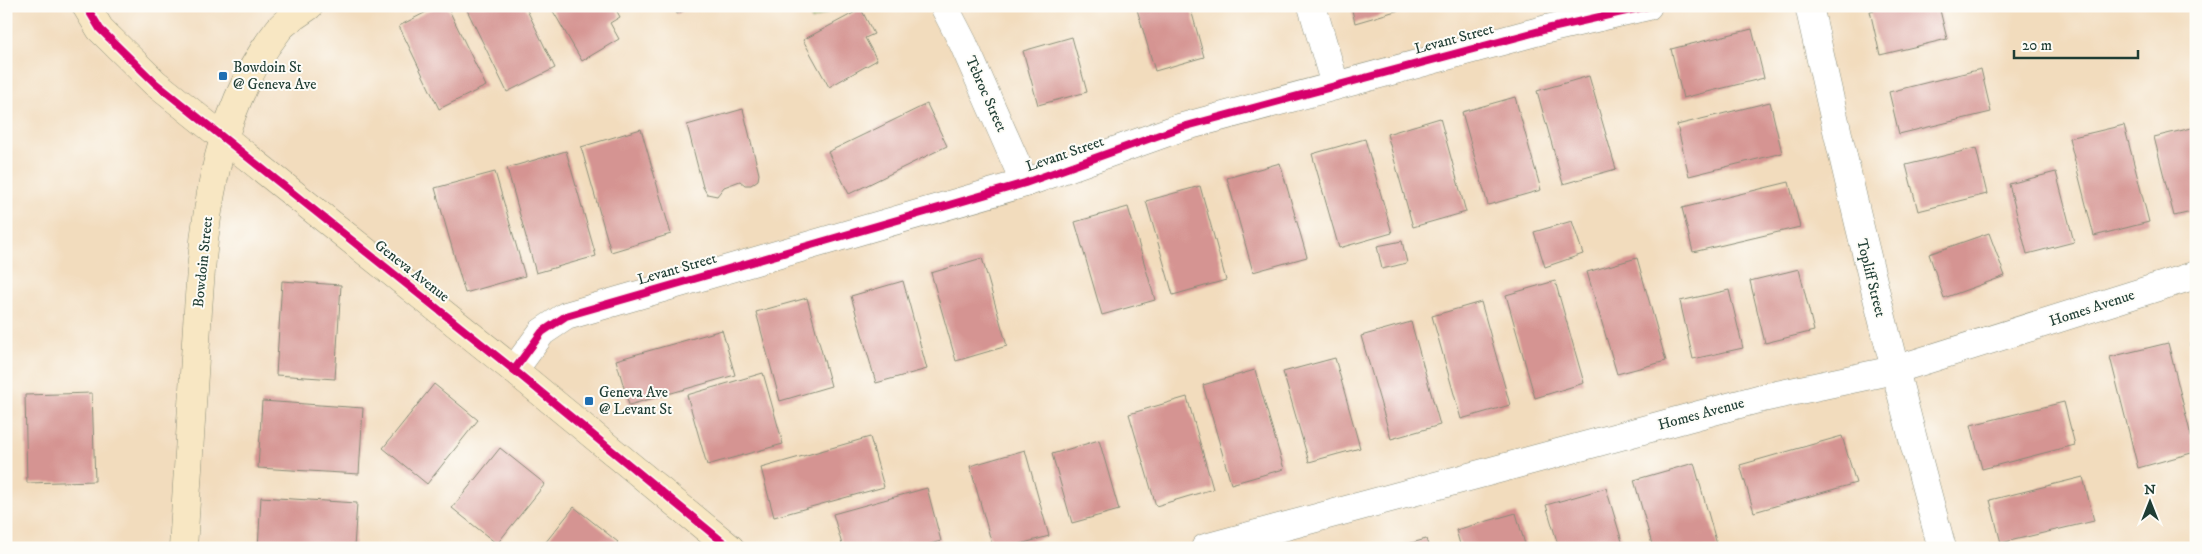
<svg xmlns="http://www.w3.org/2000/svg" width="2202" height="554" viewBox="0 0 2202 554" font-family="'IM FELL DW Pica',serif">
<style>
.green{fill:#abc46a;stroke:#65804f}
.building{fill:#d59492}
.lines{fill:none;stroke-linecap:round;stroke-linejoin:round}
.street-casing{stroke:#888c78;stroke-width:29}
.secondary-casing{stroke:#888c78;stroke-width:29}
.street{stroke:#fff;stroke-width:28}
.secondary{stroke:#f8e7c3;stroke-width:28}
.cycleway-casing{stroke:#fdfcf7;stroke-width:11}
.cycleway{stroke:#d6006c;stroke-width:8}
.poi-dot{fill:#1f6fb2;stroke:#fdfcf7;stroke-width:2}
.labels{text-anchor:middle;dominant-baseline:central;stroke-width:4;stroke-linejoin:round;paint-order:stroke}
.street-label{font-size:15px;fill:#1f3d34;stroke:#fdfcf7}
.poi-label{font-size:15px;fill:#1f3d34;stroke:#fdfcf7;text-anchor:start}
</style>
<rect width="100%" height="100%" fill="#fdfcf7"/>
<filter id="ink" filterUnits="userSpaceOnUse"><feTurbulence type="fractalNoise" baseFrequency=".02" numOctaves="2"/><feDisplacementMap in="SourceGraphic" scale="10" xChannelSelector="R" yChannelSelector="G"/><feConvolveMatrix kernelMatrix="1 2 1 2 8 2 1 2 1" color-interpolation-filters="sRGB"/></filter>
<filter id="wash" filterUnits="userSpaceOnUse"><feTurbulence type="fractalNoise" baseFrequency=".0096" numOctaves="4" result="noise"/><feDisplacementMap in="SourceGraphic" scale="20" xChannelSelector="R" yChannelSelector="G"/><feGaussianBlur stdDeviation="1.12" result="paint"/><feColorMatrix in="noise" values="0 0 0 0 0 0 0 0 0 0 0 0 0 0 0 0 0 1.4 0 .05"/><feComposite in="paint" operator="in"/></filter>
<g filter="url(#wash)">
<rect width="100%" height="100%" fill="#f2dcbd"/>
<polygon class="green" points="806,6 840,6 812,20"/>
<g id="blocks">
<g class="building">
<polygon points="438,6 447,6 486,86 439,109 399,26"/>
<polygon points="465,6 525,6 555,68 507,92"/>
<polygon points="550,6 614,6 620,17 610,23 619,39 582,61"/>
<polygon points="674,6 692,6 677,14"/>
<polygon points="1136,6 1190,6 1204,57 1155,71"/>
<polygon points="1351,6 1406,6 1406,8 1355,23"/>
<polygon points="1891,6 1939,6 1947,39 1880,55 1870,11"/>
<polygon points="861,9 874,34 865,38 877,60 829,87 803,40"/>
<polygon points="1752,29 1764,78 1683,98 1671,49"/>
<polygon points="1072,37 1087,92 1038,105 1023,51"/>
<polygon points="1981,69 1991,112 1899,134 1889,92"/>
<polygon points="1589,76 1616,169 1563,184 1537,91"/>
<polygon points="1515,97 1541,190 1488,205 1462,112"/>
<polygon points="1770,102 1782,153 1689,176 1677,125"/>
<polygon points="927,104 947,146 849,194 828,152"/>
<polygon points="743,109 759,174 758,180 751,185 745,185 740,181 724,187 717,196 707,194 703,187 687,125"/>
<polygon points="1440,118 1466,212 1413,227 1387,134"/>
<polygon points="2124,125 2149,222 2094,236 2069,138"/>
<polygon points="2196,127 2196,211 2174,216 2154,137"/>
<polygon points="641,129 671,234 611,252 581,147"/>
<polygon points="1365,139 1392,233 1339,248 1312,154"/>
<polygon points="1976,148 1987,194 1918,211 1906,165"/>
<polygon points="566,151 596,256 536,273 507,168"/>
<polygon points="1280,163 1307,257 1253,272 1227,178"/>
<polygon points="495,172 525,276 465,293 435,188"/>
<polygon points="2056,172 2074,242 2027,254 2009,184"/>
<polygon points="1789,182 1800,227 1693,252 1682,208"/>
<polygon points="1200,186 1226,280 1173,295 1146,201"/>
<polygon points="1128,207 1155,300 1102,315 1075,222"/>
<polygon points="1572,221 1583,254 1545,267 1534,232"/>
<polygon points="1989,233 2005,276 1944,298 1929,254"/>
<polygon points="1402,241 1407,263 1382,269 1377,246"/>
<polygon points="982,258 1007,346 956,361 931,273"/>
<polygon points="1637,258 1666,361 1617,374 1587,272"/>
<polygon points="1799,269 1814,331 1765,343 1750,281"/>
<polygon points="282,281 341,285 335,379 276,375"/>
<polygon points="903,281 927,369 876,383 851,296"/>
<polygon points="1555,281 1584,383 1535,398 1506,295"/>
<polygon points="1729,290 1743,348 1693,359 1680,301"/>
<polygon points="807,298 831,386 780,401 756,312"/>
<polygon points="1481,302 1510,405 1461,419 1432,316"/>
<polygon points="1411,322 1440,425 1391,439 1361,336"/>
<polygon points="722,330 735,375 629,405 616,360"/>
<polygon points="2168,343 2195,452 2138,468 2110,357"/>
<polygon points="2196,343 2196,363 2195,363 2190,344"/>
<polygon points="1335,358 1360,448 1309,462 1283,372"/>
<polygon points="1255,370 1284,469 1231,484 1203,385"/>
<polygon points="763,373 783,444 707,465 687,395"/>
<polygon points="434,384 478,420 427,484 383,448"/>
<polygon points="92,393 95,481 27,483 25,395"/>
<polygon points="1187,397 1213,489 1156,506 1129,414"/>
<polygon points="262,401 363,408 359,474 258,468"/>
<polygon points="2064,402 2075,445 1982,469 1971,425"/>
<polygon points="1842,436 1856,483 1754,512 1740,465"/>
<polygon points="870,437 884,487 774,517 761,468"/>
<polygon points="1099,440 1119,510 1072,523 1052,454"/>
<polygon points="500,448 545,484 497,544 452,508"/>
<polygon points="1025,450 1049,536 1006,548 993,548 970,466"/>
<polygon points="1694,463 1718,548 1653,548 1634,480"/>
<polygon points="2083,477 2094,521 2001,543 1990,500"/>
<polygon points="927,488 941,541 916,548 843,548 833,514"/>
<polygon points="1606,488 1624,548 1559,548 1546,505"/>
<polygon points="261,497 357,503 354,548 258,548"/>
<polygon points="574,507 618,542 613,548 541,548"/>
<polygon points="1516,513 1526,548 1461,548 1456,530"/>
<polygon points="1426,539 1429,548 1397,548 1397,547"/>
</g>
</g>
</g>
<g filter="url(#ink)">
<use href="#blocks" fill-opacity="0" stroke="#888c78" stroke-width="1"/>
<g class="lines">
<defs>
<g id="street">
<polyline points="944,6 963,43 1025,183"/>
<polyline points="1312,6 1335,85"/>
<path d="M1809,6C1849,188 1893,368 1942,548"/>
<polyline points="514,370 542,332 566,316 1025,183 1179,128 1547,29 1648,6"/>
<polyline points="1205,548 1758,399 1894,370 2196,275"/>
</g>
<g id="secondary">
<polyline points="86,6 100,29 155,83 514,370 730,548"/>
<path d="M183,548C187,485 191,421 195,358C202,247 206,121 279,29C286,20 300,13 309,6"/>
</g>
</defs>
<use href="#street" class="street-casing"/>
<use href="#secondary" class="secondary-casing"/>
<use href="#street" class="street"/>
<use href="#secondary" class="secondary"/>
<defs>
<g id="cycleway">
<polyline points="86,6 100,29 155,83 514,370 730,548"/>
<polyline points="514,370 542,332 566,316 1025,183 1179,128 1547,29 1648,6"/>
</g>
</defs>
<use href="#cycleway" class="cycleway-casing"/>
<use href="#cycleway" class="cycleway"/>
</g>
</g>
<g class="poi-dot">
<rect x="218" y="71" width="10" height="10" rx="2.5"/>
<rect x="584" y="396" width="10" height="10" rx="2.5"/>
</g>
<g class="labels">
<g class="street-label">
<text transform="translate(1454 39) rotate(-15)">Levant Street</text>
<text transform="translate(986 94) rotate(66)">Tebroc Street</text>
<text transform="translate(1065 154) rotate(-19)">Levant Street</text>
<text transform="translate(203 262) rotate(-84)">Bowdoin Street</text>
<text transform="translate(677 269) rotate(-16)">Levant Street</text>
<text transform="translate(412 271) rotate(38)">Geneva Avenue</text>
<text transform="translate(1871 278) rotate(76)">Topliff Street</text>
<text transform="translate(2092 308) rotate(-18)">Homes Avenue</text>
<text transform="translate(1701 414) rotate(-15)">Homes Avenue</text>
</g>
<g class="poi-label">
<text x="233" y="67">Bowdoin St<tspan x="233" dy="17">@ Geneva Ave</tspan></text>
<text x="599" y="392">Geneva Ave<tspan x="599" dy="17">@ Levant St</tspan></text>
</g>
</g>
<rect width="2202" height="554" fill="none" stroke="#fdfcf7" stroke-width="25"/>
<g transform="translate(2150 502)" stroke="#fdfcf7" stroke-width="4" paint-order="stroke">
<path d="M0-4L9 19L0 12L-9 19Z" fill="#1f3d34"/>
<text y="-8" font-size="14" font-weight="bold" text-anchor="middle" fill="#1f3d34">N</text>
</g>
<path d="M2014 50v8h124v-8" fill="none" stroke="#1f3d34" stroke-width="2.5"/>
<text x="2022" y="50" font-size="15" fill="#1f3d34" stroke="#fdfcf7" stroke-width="4" paint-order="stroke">20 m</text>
</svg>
